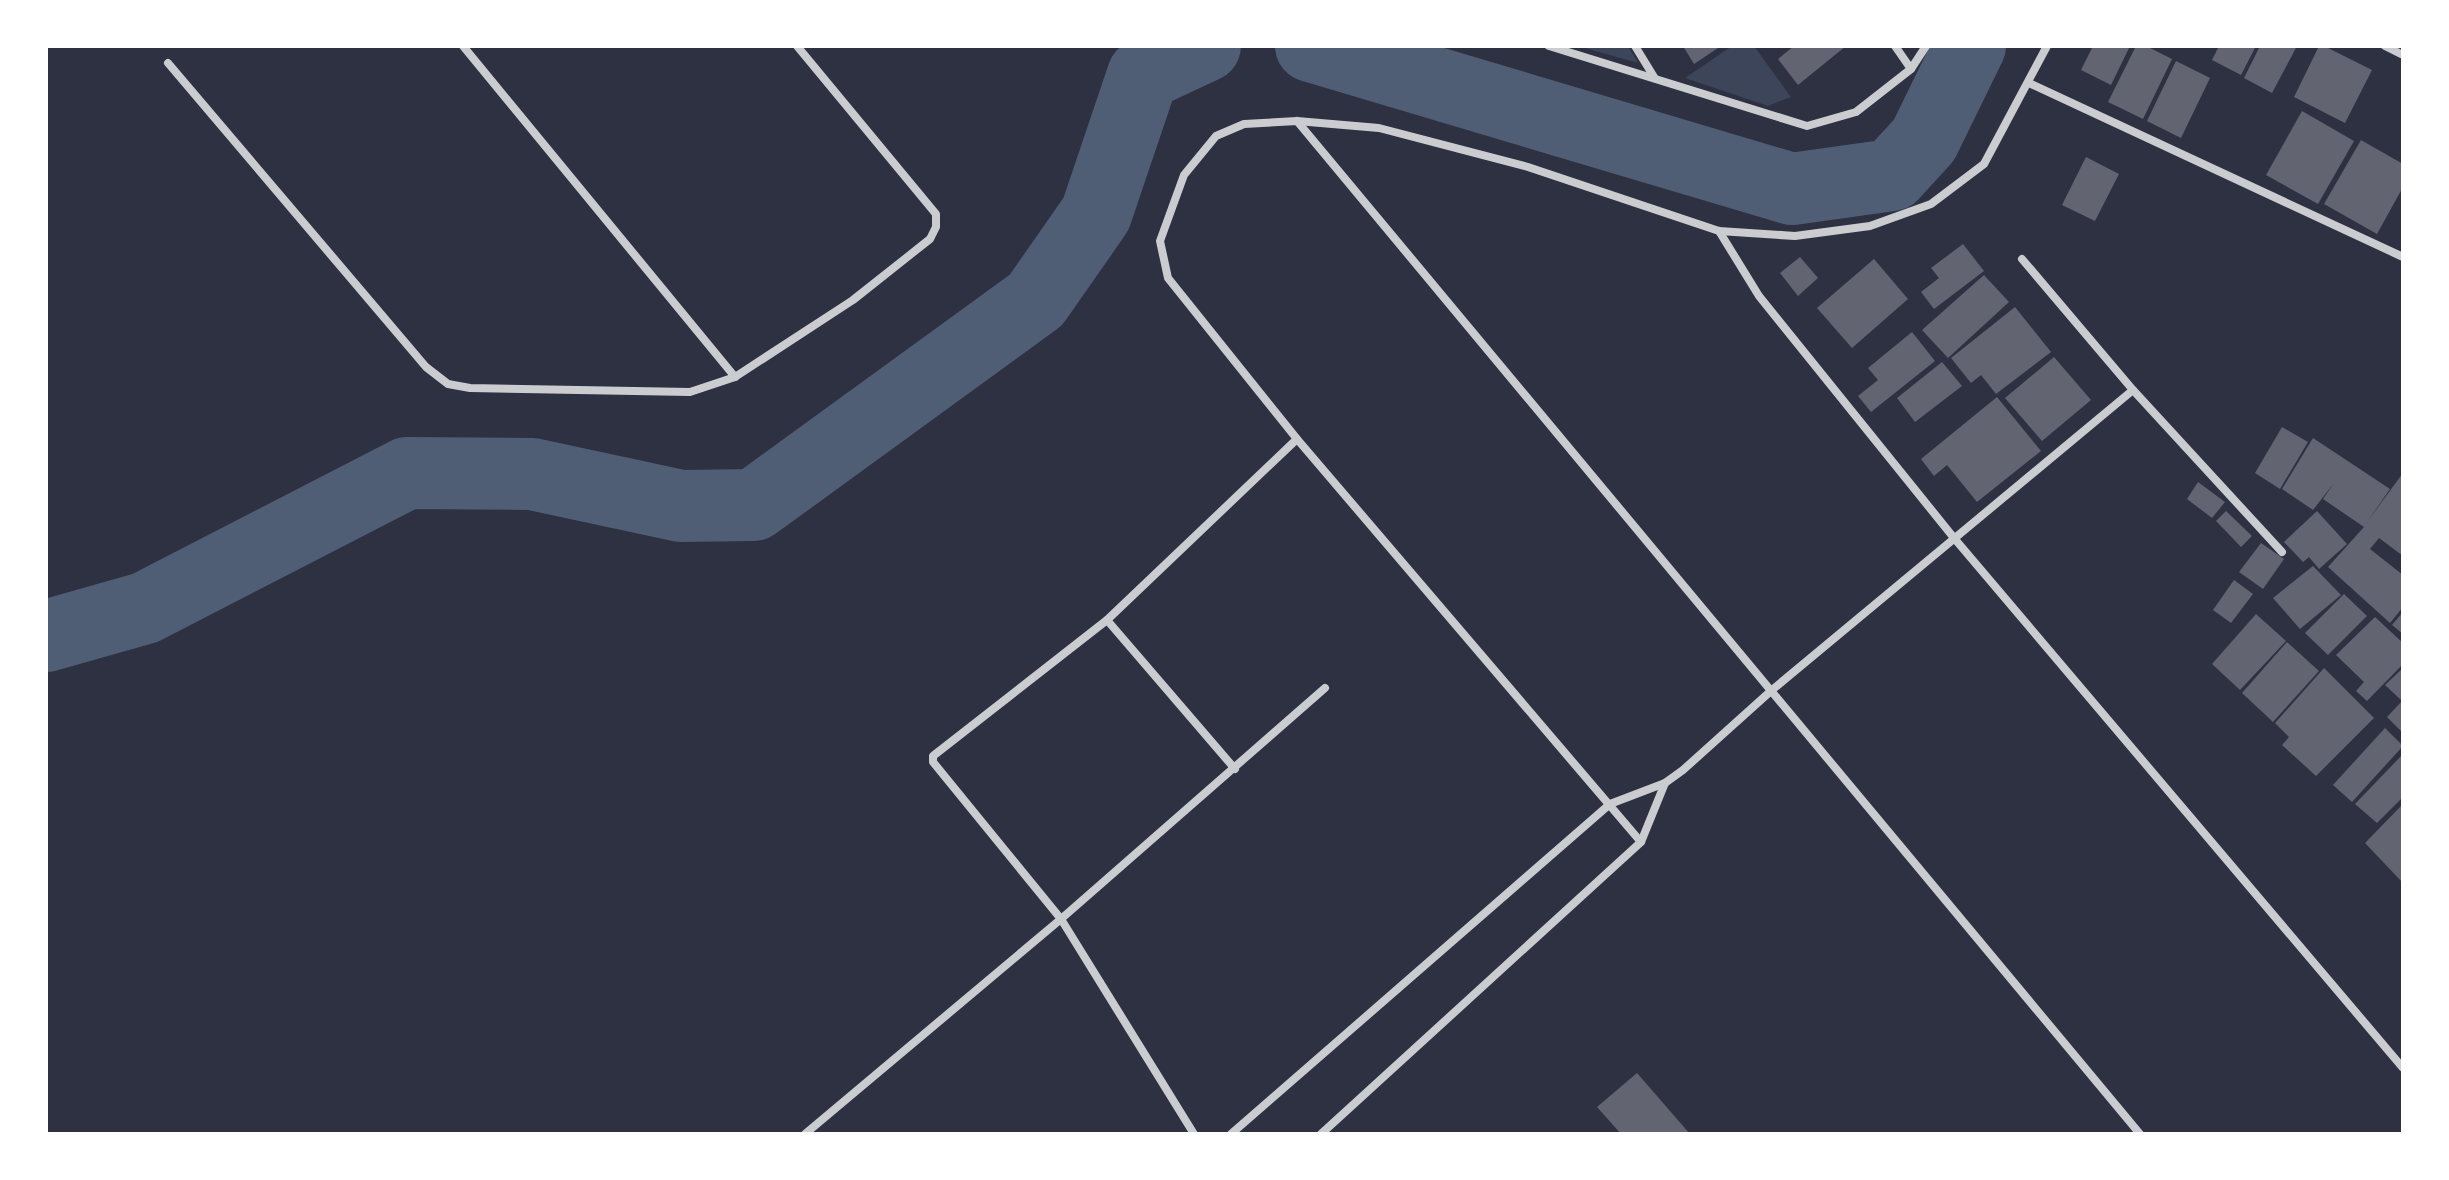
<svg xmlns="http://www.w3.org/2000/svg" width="2449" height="1180" viewBox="0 0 2449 1180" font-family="'PT Sans',sans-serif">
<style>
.green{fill:#3c4559}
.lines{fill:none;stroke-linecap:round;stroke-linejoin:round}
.river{stroke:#4f5d75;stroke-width:72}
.building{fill:#626471}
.minor{stroke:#caccd0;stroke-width:8}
</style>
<rect width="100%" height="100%" fill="#2d3142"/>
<g class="green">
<polygon points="1578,46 1628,46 1638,63"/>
<polygon points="1732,46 1754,46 1791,97 1768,106 1685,78"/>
</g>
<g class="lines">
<g class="river">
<polyline points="1311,46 1792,189 1892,175 1924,140 1970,46"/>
<polyline points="46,636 145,608 407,473 532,474 681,506 754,505 1036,300 1096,214 1143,75 1205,46"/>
</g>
</g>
<g class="building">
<polygon points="1683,46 1721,46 1694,64"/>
<polygon points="1794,46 1846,46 1798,85 1778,59"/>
<polygon points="2093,46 2130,46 2111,85 2081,70"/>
<polygon points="2136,46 2146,46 2172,59 2143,119 2108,102"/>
<polygon points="2219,46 2256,46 2241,75 2212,60"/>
<polygon points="2260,46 2297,46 2272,93 2244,78"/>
<polygon points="2319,46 2324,46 2372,70 2345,123 2294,97"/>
<polygon points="2176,61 2210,78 2181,138 2147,121"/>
<polygon points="2302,111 2354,141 2318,204 2266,175"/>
<polygon points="2361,140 2403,164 2403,187 2377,234 2324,204"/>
<polygon points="2086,157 2119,174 2095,221 2062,205"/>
<polygon points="1963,244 1984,271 1934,309 1921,292 1939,278 1931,268"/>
<polygon points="1800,257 1818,278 1798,296 1780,273"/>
<polygon points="1874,259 1908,299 1852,348 1817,308"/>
<polygon points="1984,275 2009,302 1948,358 1922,330"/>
<polygon points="2015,307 2051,352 1996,394 1981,375 1971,383 1951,358"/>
<polygon points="1912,332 1935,361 1871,412 1858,396 1878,380 1868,368"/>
<polygon points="2054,357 2091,400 2042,441 2005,398"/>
<polygon points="1942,362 1962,386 1915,422 1897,398"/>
<polygon points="1997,397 2041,451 1977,502 1947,465 1934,476 1921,459"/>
<polygon points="2282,427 2308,442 2280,489 2255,473"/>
<polygon points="2313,438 2390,489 2367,522 2403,473 2403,556 2379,538 2370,549 2403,575 2403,607 2390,623 2328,567 2364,527 2323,499 2334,483 2313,510 2282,489"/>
<polygon points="2198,482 2225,502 2212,518 2187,499"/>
<polygon points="2226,511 2252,536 2241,547 2216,521"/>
<polygon points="2317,511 2347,544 2319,569 2309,557 2303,562 2284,542"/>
<polygon points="2261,543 2284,559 2263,589 2239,572"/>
<polygon points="2313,566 2341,595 2300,629 2273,598"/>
<polygon points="2234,580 2253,594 2231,623 2213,610"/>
<polygon points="2344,594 2367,616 2328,655 2305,633"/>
<polygon points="2403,612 2403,634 2392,625"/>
<polygon points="2256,614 2286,641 2240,690 2212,664"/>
<polygon points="2375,617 2403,643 2403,664 2367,701 2356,691 2364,682 2336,655"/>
<polygon points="2287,642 2319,671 2273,722 2242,693"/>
<polygon points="2324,668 2374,718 2316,776 2282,745 2289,737 2275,723"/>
<polygon points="2403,668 2403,698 2401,700 2385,685"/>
<polygon points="2403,700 2403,733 2387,717"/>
<polygon points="2385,728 2403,746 2352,802 2333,785"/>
<polygon points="2403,754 2403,797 2377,823 2355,804"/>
<polygon points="2403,804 2403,883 2365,843"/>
<polygon points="1637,1073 1690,1134 1621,1134 1597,1107"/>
</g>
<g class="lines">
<g class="minor">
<polyline points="463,46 735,377 853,300 930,239 936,227 936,214 797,46"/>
<polyline points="1549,46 1807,126 1856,112 1911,69 1926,46"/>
<polyline points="1635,46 1654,77"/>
<polyline points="1895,46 1911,69"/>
<polyline points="2385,46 2403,55"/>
<polyline points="168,63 426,367 448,384 470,388 690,392 735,377"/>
<polyline points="2029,83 2403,257"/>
<polyline points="1297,121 2140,1134"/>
<polyline points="1719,231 1759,296 1954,538 2403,1068"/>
<polyline points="2022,259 2133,390 2282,552"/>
<polyline points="1107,620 1235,769"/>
<polyline points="1641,842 1297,439 1168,278 1160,241 1184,175 1216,136 1244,124 1297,121 1379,128 1528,167 1719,231 1795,236 1870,226 1931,204 1984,164 2047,46"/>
<polyline points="805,1134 1061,919 1325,688"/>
<polyline points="1194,1134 1061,919 933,762 933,756 1107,620 1297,439"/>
<polyline points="1231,1134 1610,804 1665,783 1683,770 1772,690 2133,390"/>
<polyline points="1321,1134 1641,842 1665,783"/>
</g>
</g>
<rect width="2449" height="1180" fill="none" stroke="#ffffff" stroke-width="96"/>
</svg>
